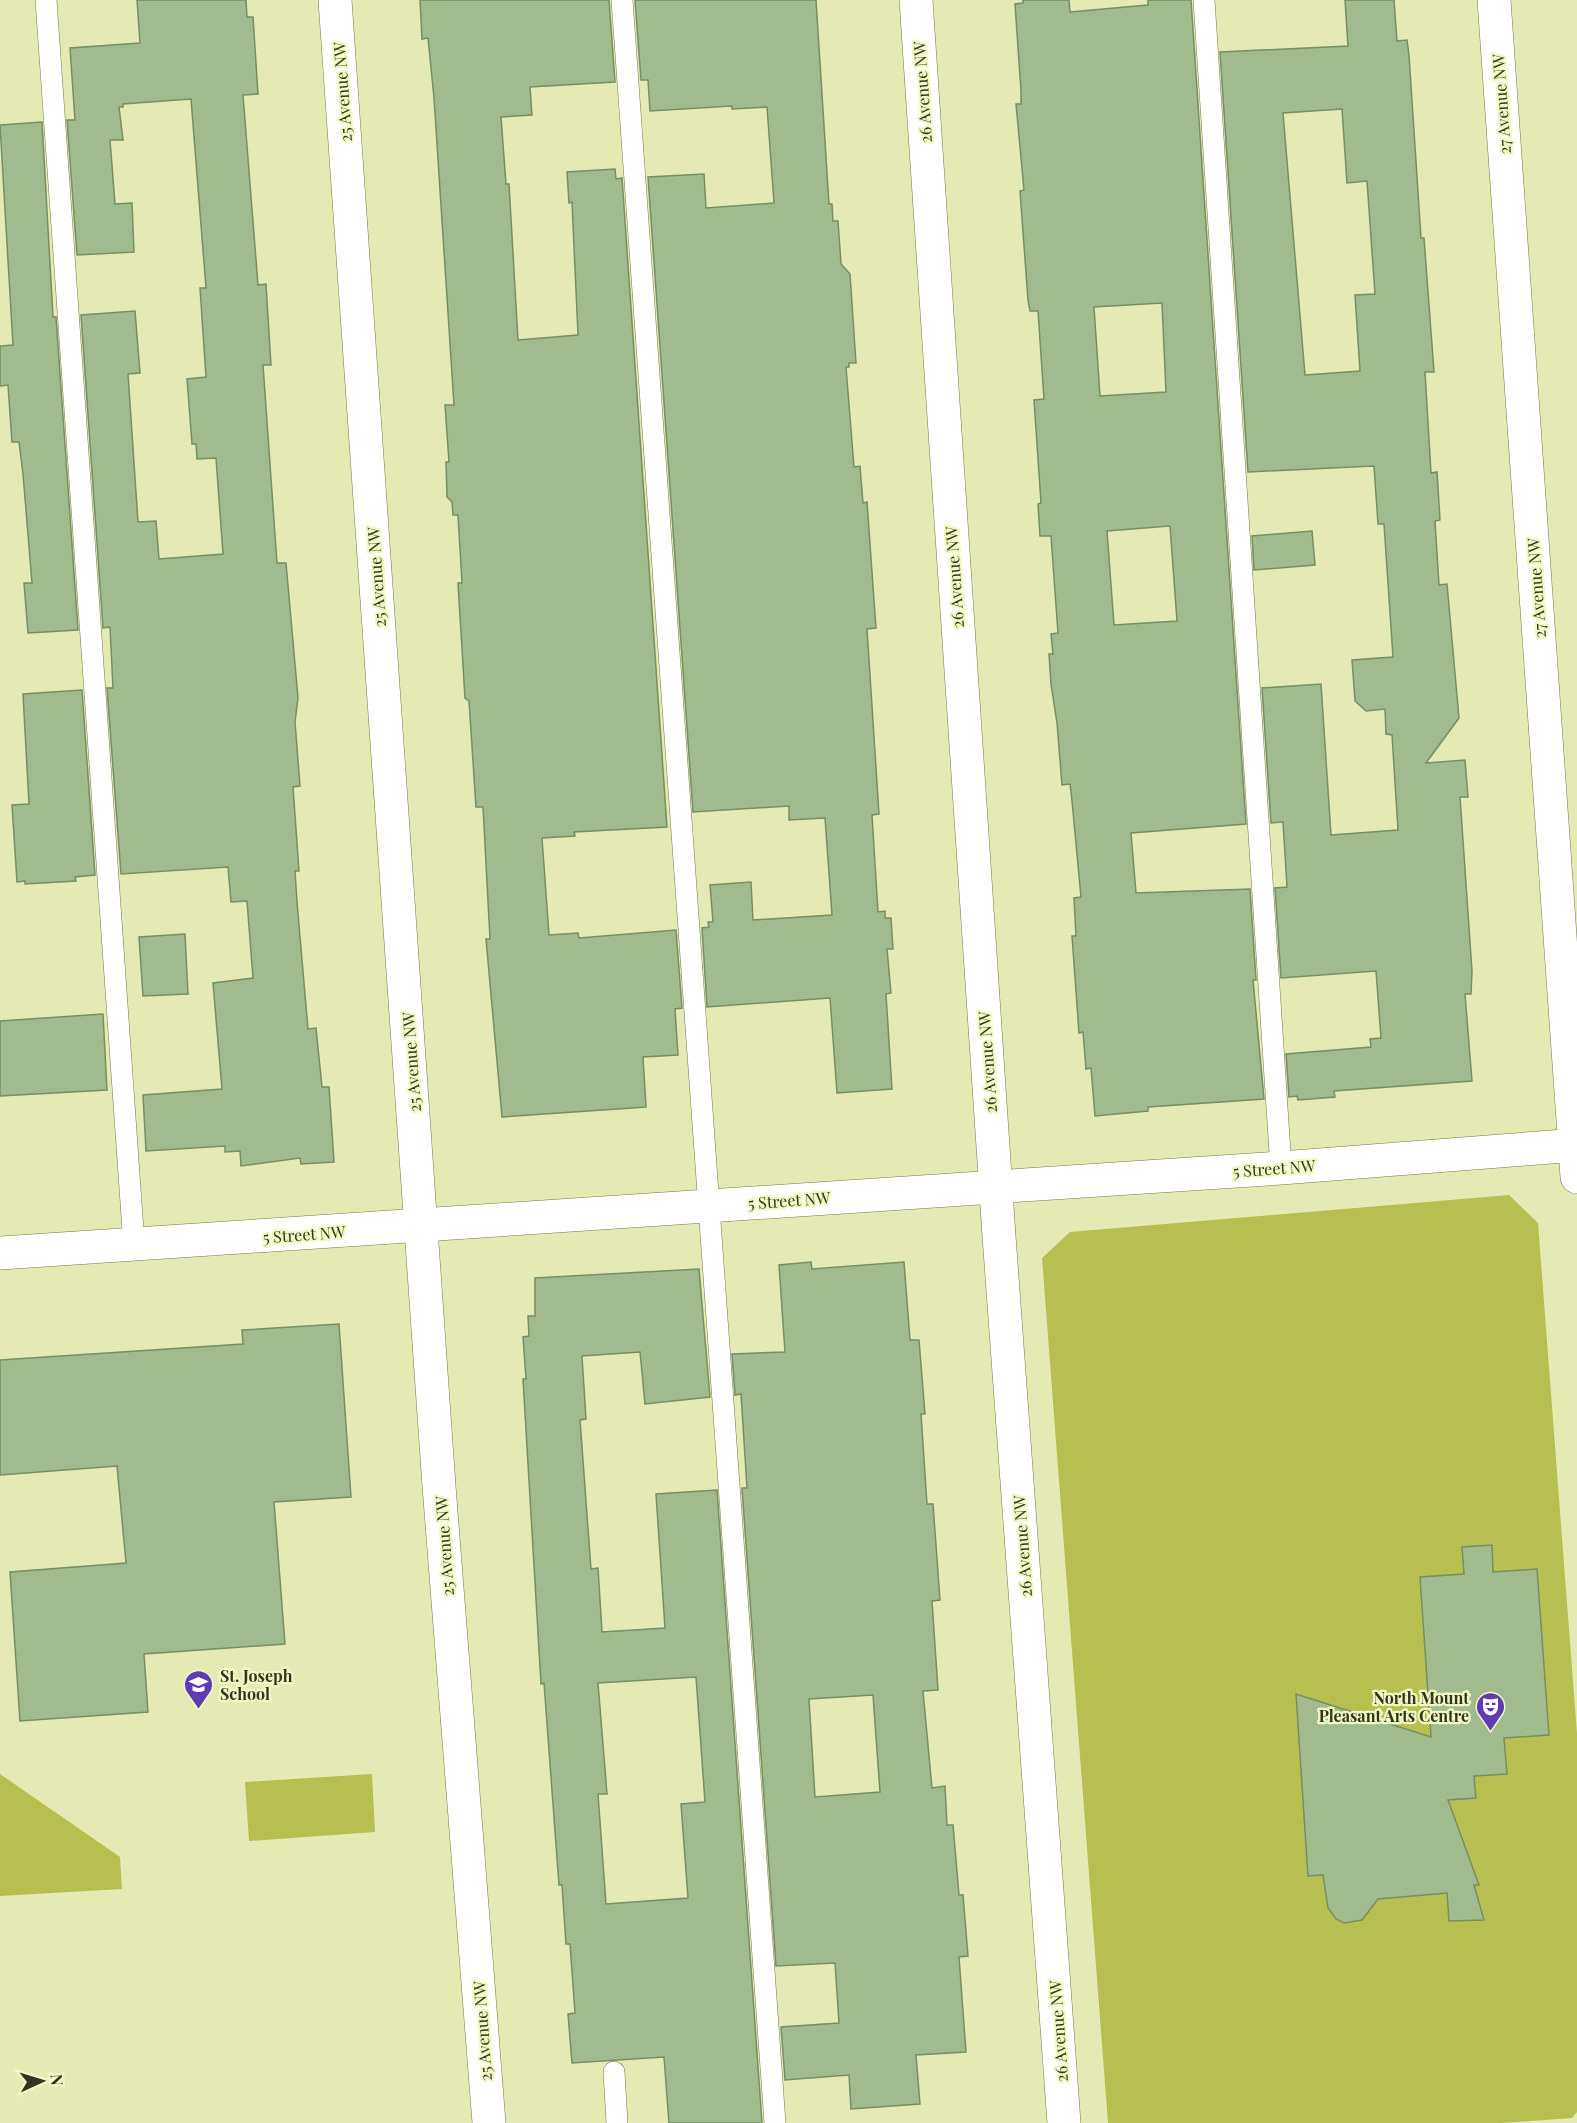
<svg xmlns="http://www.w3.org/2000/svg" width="1577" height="2123" viewBox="0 0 1577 2123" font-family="'Playfair Display',serif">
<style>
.green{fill:#b8bf51}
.building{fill:#a1bb8e;stroke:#758e62;stroke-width:1.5;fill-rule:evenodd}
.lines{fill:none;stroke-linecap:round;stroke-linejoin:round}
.lane-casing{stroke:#757948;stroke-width:22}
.street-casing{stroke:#757948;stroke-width:34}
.lane{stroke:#fff;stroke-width:21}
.street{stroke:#fff;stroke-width:33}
.labels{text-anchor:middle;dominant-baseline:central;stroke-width:4.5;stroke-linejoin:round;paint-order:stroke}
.street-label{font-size:16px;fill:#32341f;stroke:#f2f8c2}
.poi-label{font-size:16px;font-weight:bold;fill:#32341f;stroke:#f2f8c2;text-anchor:start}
</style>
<rect width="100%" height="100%" fill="#e5eab5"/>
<g class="green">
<polygon points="1509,1195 1538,1223 1577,1734 1577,2112 1572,2118 1501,2123 1108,2123 1042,1258 1070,1232"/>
<polygon points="0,1774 120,1857 122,1889 0,1896"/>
<polygon points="372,1774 375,1832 249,1841 245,1782"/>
</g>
<g class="building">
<polygon points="137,0 246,0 247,17 253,17 258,94 243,95 258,285 266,284 271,365 263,365 277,563 286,563 298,698 295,722 300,786 293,787 299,871 295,871 297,902 308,1029 316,1028 322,1087 329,1087 334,1162 301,1164 300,1158 241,1166 240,1151 225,1152 225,1146 146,1151 143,1095 222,1089 213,983 253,978 247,901 231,902 228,867 121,874 107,688 113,688 110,627 103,628 81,315 135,311 140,373 128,374 138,522 156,521 159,559 223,554 216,458 197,459 196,444 192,444 187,379 206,377 200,288 206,288 191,99 123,104 123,107 119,107 123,140 110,140 115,204 132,203 134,252 77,255 67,120 75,120 70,48 140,43"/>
<polygon points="420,0 609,0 615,82 530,87 532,115 501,117 506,184 509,184 518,340 578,335 572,202 569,203 567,172 615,169 616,179 622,178 667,827 574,832 575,836 542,838 549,935 578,933 579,938 676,930 682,1008 675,1009 678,1055 643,1057 646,1107 502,1117 486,939 490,939 483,807 476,807 469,701 465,698 458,583 462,583 458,515 453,515 452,502 447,497 446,462 449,462 445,405 454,405 434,98 428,38 422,39"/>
<polygon points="635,0 816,0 829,204 832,204 833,221 838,221 841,264 850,274 856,363 849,363 849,367 846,367 854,467 860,466 863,503 867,502 876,628 867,629 879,814 872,815 878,912 885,911 885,918 891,918 893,949 887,949 891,993 886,994 892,1089 837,1093 830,998 707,1007 702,928 709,927 708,922 713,922 710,885 751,882 753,920 832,915 825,818 789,820 789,806 693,812 648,177 704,174 706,208 774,203 767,107 732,109 732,106 650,111 648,80 641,80"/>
<path d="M1023,0H1069L1070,12L1148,5V0H1191L1246,824L1131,833L1136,893L1250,889L1256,980H1253L1264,1099L1148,1107V1111L1095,1116L1091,1068L1086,1069L1083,1032L1079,1033L1072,936H1076L1074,898L1081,897L1072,801L1070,784L1062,785L1057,723L1051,684L1049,654H1053L1051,634L1058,633L1051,536H1040L1038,504L1041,503L1034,400L1044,399L1038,311H1030L1028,300L1020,191L1024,190L1016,104H1021V91L1015,4L1023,3ZM1162,303L1166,392L1100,396L1094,307ZM1170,526L1177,621L1114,625L1107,531Z"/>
<path d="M1345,0H1394L1397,41L1407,40L1409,55L1421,238H1424L1434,372H1425L1431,473L1437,472L1440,520L1435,521L1439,585L1447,584L1459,718L1426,763L1465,760L1468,797H1460L1472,971L1471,994H1465L1472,1081L1334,1091L1335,1097L1298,1100L1297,1096L1289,1097L1286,1054L1371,1047L1370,1039L1381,1038L1376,971L1281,978L1275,888L1287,887L1283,822L1271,823L1262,688L1321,684L1331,835L1398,830L1392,735L1386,734L1385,709L1366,711L1355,701L1352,660L1393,657L1384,524H1378L1374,466L1248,472L1220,52L1348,46ZM1342,109L1347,183L1367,181L1375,294L1355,295L1360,371L1305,375L1283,113Z"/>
<polygon points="42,122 53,317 56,317 78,630 28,633 24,583 32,583 23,474 19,442 12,442 8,385 0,386 0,346 13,345 0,125"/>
<polygon points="1312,531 1315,565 1254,570 1252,536"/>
<polygon points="82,690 95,875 75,877 76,881 25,884 25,881 17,882 12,805 29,804 23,694"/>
<polygon points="185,934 188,994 143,996 139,937"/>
<polygon points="103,1014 107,1090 0,1096 0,1021"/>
<path d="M811,1262L812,1269L904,1262L910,1340H919L925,1414H921L927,1504H933L940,1600L932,1601L938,1690L923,1691L932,1788L945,1786L947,1825H953L959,1895H963L968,1956L959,1957L966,2052L916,2055L920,2104L851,2109L849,2075L785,2080L781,2027L839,2023L835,1963L776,1966L742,1488H747L741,1394L735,1395L732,1354L785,1352L779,1265ZM873,1695L880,1792L815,1797L809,1699Z"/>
<path d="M699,1269L710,1397L645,1404L640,1352L582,1356L586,1419L580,1420L591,1569L598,1568L602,1632L665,1628L656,1494L717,1490L762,2123H669L664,2057L572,2063L568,2014L575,2013L570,1944H566L562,1885H559L544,1683L541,1684L523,1379H526L523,1337L529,1336L528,1316H535V1278ZM696,1677L705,1802L681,1804L688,1898L606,1904L598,1794H607L598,1683Z"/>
<polygon points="339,1324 351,1497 274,1502 285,1644 144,1654 148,1712 20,1721 10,1572 126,1563 117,1466 0,1475 0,1360 243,1344 242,1330"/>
<polygon points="1492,1545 1493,1572 1537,1569 1549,1735 1504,1738 1507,1774 1474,1776 1476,1798 1448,1800 1479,1885 1474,1885 1484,1920 1449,1921 1447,1893 1378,1899 1362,1920 1344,1923 1336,1919 1328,1908 1323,1875 1308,1876 1296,1694 1431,1737 1420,1577 1464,1574 1462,1547"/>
</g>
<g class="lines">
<defs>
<g id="lane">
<polyline points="46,0 134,1245"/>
<polyline points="622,0 775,2123"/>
<polyline points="1204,0 1281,1168"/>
<polyline points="614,2072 617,2123"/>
</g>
<g id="street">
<polyline points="335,0 439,1486 489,2123"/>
<polyline points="916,0 999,1236 1064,2123"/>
<polyline points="1494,0 1577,1177"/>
<polyline points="0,1253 1281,1168 1577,1145"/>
</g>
</defs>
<use href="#lane" class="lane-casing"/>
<use href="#street" class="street-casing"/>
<use href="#lane" class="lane"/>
<use href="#street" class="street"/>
</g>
<defs>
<symbol id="school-pin" viewBox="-11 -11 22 30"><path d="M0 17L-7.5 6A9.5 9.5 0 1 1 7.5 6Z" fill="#603ab3" stroke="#f2f8c2"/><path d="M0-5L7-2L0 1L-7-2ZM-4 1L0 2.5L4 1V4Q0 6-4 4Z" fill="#fff"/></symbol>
<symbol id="theatre-pin" viewBox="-11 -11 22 30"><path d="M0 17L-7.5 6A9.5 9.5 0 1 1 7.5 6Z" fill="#603ab3" stroke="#f2f8c2"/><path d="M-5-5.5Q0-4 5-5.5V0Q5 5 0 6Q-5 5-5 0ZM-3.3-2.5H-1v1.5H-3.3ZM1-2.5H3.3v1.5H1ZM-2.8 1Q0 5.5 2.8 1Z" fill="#fff"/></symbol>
</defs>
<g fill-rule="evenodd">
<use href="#school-pin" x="182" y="1668" width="33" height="45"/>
<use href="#theatre-pin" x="1474" y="1690" width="33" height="45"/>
</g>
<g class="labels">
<g class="street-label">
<text transform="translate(342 92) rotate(-94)">25 Avenue NW</text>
<text transform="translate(922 92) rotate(-94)">26 Avenue NW</text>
<text transform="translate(1501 104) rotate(-94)">27 Avenue NW</text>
<text transform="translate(376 577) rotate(-94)">25 Avenue NW</text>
<text transform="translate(954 577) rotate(-94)">26 Avenue NW</text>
<text transform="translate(1536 588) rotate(-94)">27 Avenue NW</text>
<text transform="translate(411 1062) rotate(-94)">25 Avenue NW</text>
<text transform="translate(987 1062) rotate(-94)">26 Avenue NW</text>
<text transform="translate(1274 1168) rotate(-4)">5 Street NW</text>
<text transform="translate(789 1200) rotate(-4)">5 Street NW</text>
<text transform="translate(304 1234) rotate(-4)">5 Street NW</text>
<text transform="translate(444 1546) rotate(-94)">25 Avenue NW</text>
<text transform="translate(1022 1546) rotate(-94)">26 Avenue NW</text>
<text transform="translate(482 2031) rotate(-94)">25 Avenue NW</text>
<text transform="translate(1058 2031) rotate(-94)">26 Avenue NW</text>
</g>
<g class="poi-label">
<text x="220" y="1675">St. Joseph<tspan x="220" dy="18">School</tspan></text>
<text x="1469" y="1697" text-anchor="end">North Mount<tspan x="1469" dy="18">Pleasant Arts Centre</tspan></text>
</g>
</g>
<g transform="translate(42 2081) rotate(86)" stroke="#f2f8c2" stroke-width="4.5" paint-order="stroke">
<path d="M0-4.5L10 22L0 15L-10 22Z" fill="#32341f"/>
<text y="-9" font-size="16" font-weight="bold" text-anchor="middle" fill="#32341f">N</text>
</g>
</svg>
